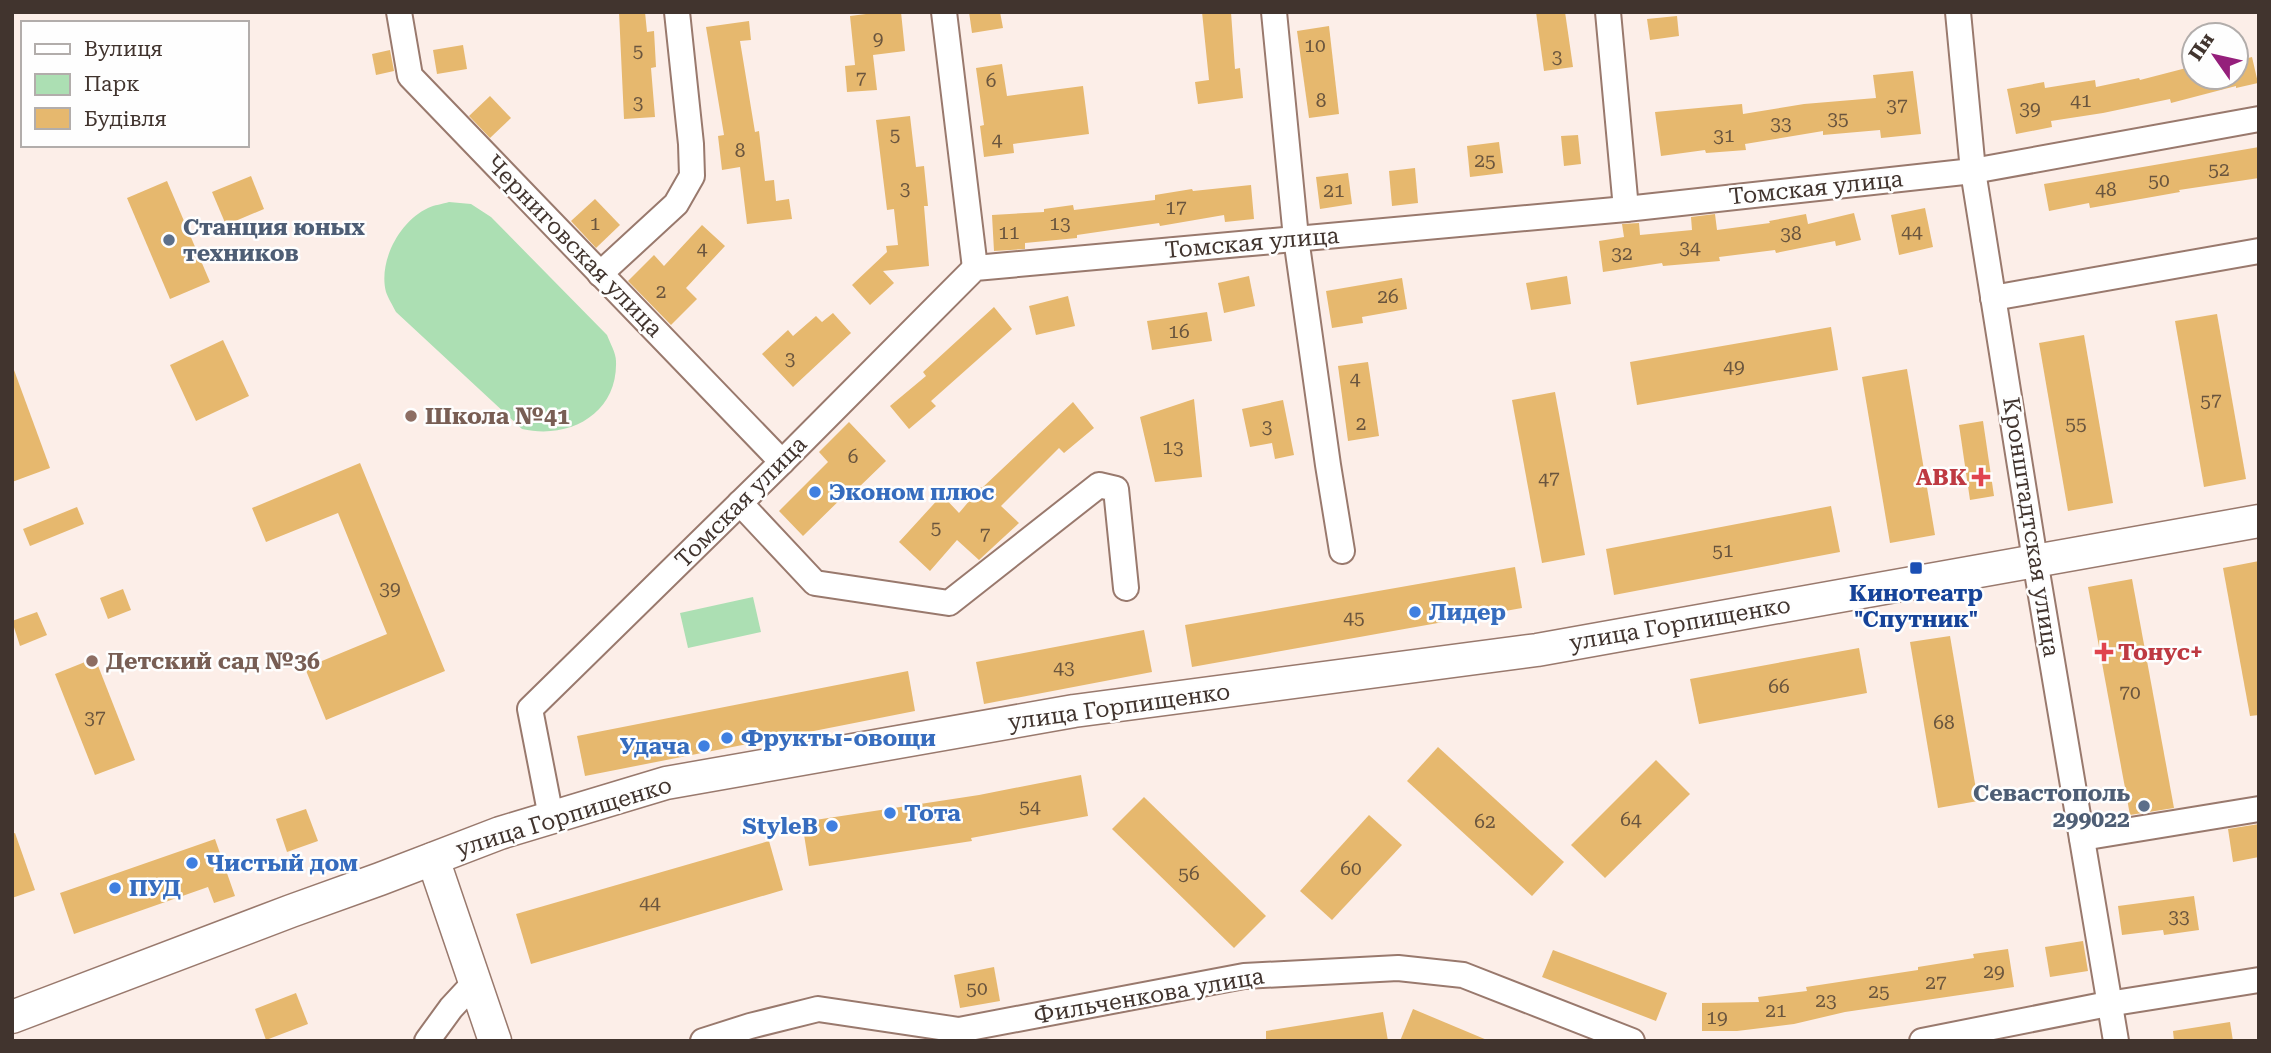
<svg xmlns="http://www.w3.org/2000/svg" width="2271" height="1053" viewBox="0 0 2271 1053" font-family="'Roboto Serif',serif">
<style>
.green{fill:#acdfb3}
.building{fill:#e6b86e}
.lines{fill:none;stroke-linecap:round;stroke-linejoin:round}
.minor-casing{stroke:#99796d;stroke-width:28}
.major-casing{stroke:#99796d;stroke-width:35}
.minor{stroke:#fff;stroke-width:24}
.major{stroke:#fff;stroke-width:32}
.service-dot{fill:#5c6f8a;stroke:#fefefe;stroke-width:2.5}
.education-dot{fill:#8d6e63;stroke:#fefefe;stroke-width:2.5}
.health-dot{fill:#e0444e;stroke:#fefefe;stroke-width:2.5}
.shop-dot{fill:#3f7fe0;stroke:#fefefe;stroke-width:2.5}
.transit-dot{fill:#1a4fb4;stroke:#fefefe;stroke-width:2.5}
.labels{text-anchor:middle;dominant-baseline:central;stroke-width:5;stroke-linejoin:round;paint-order:stroke}
.number-label{font-size:19px;fill:#6a553e}
.street-label{font-size:23px;fill:#41342e;stroke:#fefefe}
.service-label{font-size:23px;font-weight:bold;fill:#4e5e75;stroke:#fefefe;text-anchor:start}
.education-label{font-size:23px;font-weight:bold;fill:#785e54;stroke:#fefefe;text-anchor:start}
.health-label{font-size:23px;font-weight:bold;fill:#be3a42;stroke:#fefefe;text-anchor:end}
.shop-label{font-size:23px;font-weight:bold;fill:#366cbe;stroke:#fefefe;text-anchor:start}
.transit-label{font-size:23px;font-weight:bold;fill:#164399;stroke:#fefefe}
</style>
<rect width="100%" height="100%" fill="#fceee8"/>
<g class="green">
<path d="M449,202L471,204L491,217L607,335C610,343 616,353 616,361C618,414 569,440 522,429L396,312C393,306 388,298 386,292C378,261 400,221 428,208C434,205 443,204 449,202Z"/>
<polygon points="753,597 761,632 688,648 680,613"/>
</g>
<g class="building">
<polygon points="619,12 645,12 647,32 654,31 656,67 651,68 655,117 624,119"/>
<polygon points="882,12 901,12 905,51 873,55 877,90 847,92 845,66 855,65 850,16"/>
<polygon points="969,12 1000,12 1003,28 972,33"/>
<polygon points="1202,12 1231,12 1235,69 1240,68 1243,98 1198,104 1195,82 1209,80"/>
<polygon points="1536,12 1565,12 1573,67 1544,71"/>
<polygon points="1677,16 1679,36 1650,40 1647,19"/>
<polygon points="749,21 751,40 740,41 755,132 759,131 765,181 774,180 776,201 789,199 792,219 747,224 740,167 722,170 718,136 724,135 706,27"/>
<polygon points="1329,26 1339,114 1309,118 1297,31"/>
<polygon points="463,45 467,69 437,74 433,50"/>
<polygon points="390,50 394,71 376,75 372,54"/>
<polygon points="2252,57 2258,83 2236,88 2236,86 2171,103 2170,99 2103,113 2051,121 2052,127 2016,134 2007,89 2044,82 2045,88 2095,80 2096,87 2139,78 2140,80 2194,66 2194,77 2236,77 2236,61"/>
<polygon points="1002,64 1007,96 1083,86 1089,134 1013,144 1014,153 984,157 980,126 984,125 976,68"/>
<polygon points="1913,71 1921,134 1881,138 1880,130 1823,135 1823,131 1745,144 1746,150 1706,153 1705,150 1661,156 1655,112 1742,104 1743,114 1804,104 1876,98 1873,75"/>
<polygon points="490,96 511,118 490,138 469,116"/>
<polygon points="910,116 916,167 924,166 928,206 924,206 929,266 883,271 894,283 870,305 852,285 887,252 886,246 898,245 894,209 887,210 876,120"/>
<polygon points="1578,135 1581,164 1564,166 1561,136"/>
<polygon points="1499,142 1503,173 1470,177 1467,146"/>
<polygon points="2259,147 2259,178 2179,190 2180,192 2090,208 2089,203 2049,211 2044,184"/>
<polygon points="1415,168 1418,203 1392,206 1389,171"/>
<polygon points="1348,173 1352,204 1320,209 1316,177"/>
<polygon points="251,176 264,209 226,225 212,192"/>
<polygon points="167,181 210,282 170,299 127,198"/>
<polygon points="1251,185 1254,219 1225,222 1224,215 1160,226 1159,223 1077,235 1077,238 1025,243 1025,249 994,251 992,215 1044,212 1044,209 1073,205 1074,210 1155,200 1155,195 1192,189 1193,191"/>
<polygon points="595,199 620,225 596,248 571,221"/>
<polygon points="1925,208 1933,247 1899,255 1891,215"/>
<polygon points="1854,213 1861,240 1836,246 1835,241 1776,253 1775,250 1719,257 1720,261 1663,266 1662,263 1603,272 1599,241 1624,237 1622,224 1639,223 1640,235 1692,230 1691,217 1715,214 1717,230 1770,223 1769,221 1806,214 1808,224"/>
<polygon points="702,225 725,246 686,288 697,299 671,325 628,281 654,255 664,266"/>
<polygon points="1249,276 1255,306 1224,313 1218,283"/>
<polygon points="1567,276 1571,304 1531,310 1526,283"/>
<polygon points="1402,278 1407,309 1362,317 1363,323 1332,328 1326,291"/>
<polygon points="1068,296 1075,326 1036,335 1029,306"/>
<polygon points="994,307 1012,329 931,401 936,406 909,429 890,406 926,376 923,372"/>
<polygon points="1207,312 1212,341 1152,350 1147,321"/>
<polygon points="833,313 851,333 793,387 762,354 788,330 793,336 816,316 822,322"/>
<polygon points="2217,314 2246,479 2204,487 2175,321"/>
<polygon points="1831,327 1838,370 1637,405 1630,362"/>
<polygon points="2084,335 2113,503 2068,511 2039,343"/>
<polygon points="223,340 249,396 196,421 170,365"/>
<polygon points="1368,362 1379,436 1348,441 1338,366"/>
<polygon points="1907,369 1935,535 1890,543 1862,377"/>
<polygon points="14,370 50,468 12,482 12,371"/>
<polygon points="1555,392 1585,555 1542,563 1512,400"/>
<polygon points="1194,399 1202,477 1155,482 1140,417"/>
<polygon points="1283,400 1294,455 1275,459 1272,443 1250,447 1242,409"/>
<polygon points="1073,402 1094,428 1064,453 1059,448 1001,506 1019,523 979,560 957,540 930,571 899,542 942,495 959,513 981,487 982,488"/>
<polygon points="1983,421 1994,496 1970,500 1959,425"/>
<polygon points="849,422 886,461 856,490 853,487 803,536 779,511 828,462 819,452"/>
<polygon points="360,463 445,671 326,720 305,668 387,634 338,513 266,542 252,508"/>
<polygon points="1831,506 1840,552 1614,595 1606,549"/>
<polygon points="77,507 84,524 30,546 23,529"/>
<polygon points="2259,561 2259,715 2250,716 2223,568"/>
<polygon points="1515,567 1522,608 1192,667 1185,625"/>
<polygon points="2132,579 2174,808 2130,815 2088,587"/>
<polygon points="123,589 131,610 108,619 100,598"/>
<polygon points="37,612 47,635 20,646 12,621"/>
<polygon points="1144,630 1152,672 984,704 976,662"/>
<polygon points="1950,636 1978,801 1938,808 1910,642"/>
<polygon points="1859,648 1867,693 1699,724 1690,679"/>
<polygon points="95,658 135,760 95,775 55,674"/>
<polygon points="908,671 915,711 585,776 577,736"/>
<polygon points="1438,747 1564,862 1532,896 1407,781"/>
<polygon points="1656,760 1690,794 1605,878 1571,845"/>
<polygon points="1081,775 1088,816 971,838 972,841 809,866 802,822 979,795"/>
<polygon points="1144,797 1266,916 1234,948 1112,829"/>
<polygon points="306,809 318,841 287,852 276,819"/>
<polygon points="1369,815 1402,845 1332,920 1300,891"/>
<polygon points="2259,824 2259,857 2233,862 2228,829"/>
<polygon points="15,833 35,890 12,898 12,834"/>
<polygon points="215,839 235,896 214,903 208,887 74,934 60,893"/>
<polygon points="769,841 783,890 531,964 516,914"/>
<polygon points="2194,896 2199,930 2164,935 2163,930 2122,935 2118,906"/>
<polygon points="2083,941 2088,971 2050,977 2045,947"/>
<polygon points="2008,949 2014,987 1845,1012 1794,1024 1737,1031 1702,1031 1702,1003 1759,1002 1758,997 1807,991 1806,987 1918,970 1918,967 1974,958 1973,954"/>
<polygon points="1553,950 1667,993 1656,1021 1542,977"/>
<polygon points="994,967 1000,1001 960,1008 954,975"/>
<polygon points="296,993 308,1024 266,1040 255,1009"/>
<polygon points="1413,1009 1487,1040 1486,1041 1400,1041"/>
<polygon points="1383,1012 1388,1041 1266,1041 1266,1031"/>
<polygon points="2230,1022 2233,1041 2174,1041 2173,1031"/>
</g>
<g class="lines">
<defs>
<g id="minor">
<polyline points="399,12 410,76 782,462"/>
<polyline points="944,12 975,268"/>
<polyline points="1274,12 1296,238 1328,465 1342,551"/>
<polyline points="1608,12 1626,209"/>
<polyline points="1958,12 1973,171 2035,560 2116,1041"/>
<polyline points="600,274 676,204 692,176 691,144 677,12"/>
<polyline points="1993,298 2259,251"/>
<polyline points="740,503 815,583 949,603 1099,485 1116,489 1126,588"/>
<polyline points="551,817 530,709 782,462 975,268 1626,209 1973,171 2259,119"/>
<polyline points="2082,838 2259,809"/>
<polyline points="427,1041 451,1008 476,981"/>
<polyline points="703,1041 750,1026 818,1009 959,1030 1244,976 1398,968 1463,975 1632,1041"/>
<polyline points="1922,1041 2108,1004 2259,980"/>
</g>
<g id="major">
<polyline points="433,859 495,1041"/>
<polyline points="12,1017 291,911 380,879 500,833 666,783 1074,711 1537,650 2259,521"/>
</g>
</defs>
<use href="#minor" class="minor-casing"/>
<use href="#major" class="major-casing"/>
<use href="#minor" class="minor"/>
<use href="#major" class="major"/>
</g>
<g class="service-dot">
<circle cx="169" cy="240" r="7"/>
<circle cx="2144" cy="806" r="7"/>
</g>
<g class="education-dot">
<circle cx="411" cy="416" r="7"/>
<circle cx="92" cy="661" r="7"/>
</g>
<g class="health-dot">
<path d="M1977.5 466.5h7v7h7v7h-7v7h-7v-7h-7v-7h7z"/>
<path d="M2100.5 641.5h7v7h7v7h-7v7h-7v-7h-7v-7h7z"/>
</g>
<g class="shop-dot">
<circle cx="815" cy="492" r="7"/>
<circle cx="1415" cy="612" r="7"/>
<circle cx="727" cy="738" r="7"/>
<circle cx="704" cy="746" r="7"/>
<circle cx="890" cy="813" r="7"/>
<circle cx="832" cy="826" r="7"/>
<circle cx="192" cy="863" r="7"/>
<circle cx="115" cy="888" r="7"/>
</g>
<rect class="transit-dot" x="1909" y="561" width="14" height="14" rx="3.5"/>
<g class="labels">
<g class="number-label">
<text x="878" y="38">9</text>
<text x="1315" y="45">10</text>
<text x="638" y="50">5</text>
<text x="1557" y="56">3</text>
<text x="861" y="78">7</text>
<text x="991" y="80">6</text>
<text x="1321" y="100">8</text>
<text x="2081" y="100">41</text>
<text x="638" y="102">3</text>
<text x="1897" y="105">37</text>
<text x="2030" y="108">39</text>
<text x="1838" y="118">35</text>
<text x="1781" y="123">33</text>
<text x="895" y="134">5</text>
<text x="1724" y="135">31</text>
<text x="997" y="139">4</text>
<text x="740" y="150">8</text>
<text x="1485" y="160">25</text>
<text x="2219" y="169">52</text>
<text x="2159" y="180">50</text>
<text x="905" y="188">3</text>
<text x="2106" y="189">48</text>
<text x="1334" y="190">21</text>
<text x="1176" y="207">17</text>
<text x="595" y="223">1</text>
<text x="1060" y="223">13</text>
<text x="1912" y="231">44</text>
<text x="1009" y="232">11</text>
<text x="1791" y="233">38</text>
<text x="1690" y="247">34</text>
<text x="702" y="248">4</text>
<text x="1622" y="253">32</text>
<text x="661" y="291">2</text>
<text x="1388" y="296">26</text>
<text x="1179" y="331">16</text>
<text x="790" y="358">3</text>
<text x="1734" y="366">49</text>
<text x="1355" y="378">4</text>
<text x="2211" y="400">57</text>
<text x="1361" y="423">2</text>
<text x="2076" y="423">55</text>
<text x="1267" y="426">3</text>
<text x="1173" y="447">13</text>
<text x="853" y="456">6</text>
<text x="1549" y="478">47</text>
<text x="936" y="527">5</text>
<text x="985" y="534">7</text>
<text x="1723" y="550">51</text>
<text x="390" y="588">39</text>
<text x="1354" y="617">45</text>
<text x="1064" y="667">43</text>
<text x="1779" y="686">66</text>
<text x="2130" y="692">70</text>
<text x="95" y="717">37</text>
<text x="1944" y="722">68</text>
<text x="1030" y="806">54</text>
<text x="1631" y="819">64</text>
<text x="1485" y="821">62</text>
<text x="1351" y="868">60</text>
<text x="1189" y="873">56</text>
<text x="650" y="902">44</text>
<text x="2179" y="916">33</text>
<text x="1994" y="971">29</text>
<text x="1936" y="982">27</text>
<text x="977" y="988">50</text>
<text x="1879" y="991">25</text>
<text x="1826" y="1000">23</text>
<text x="1776" y="1010">21</text>
<text x="1717" y="1017">19</text>
</g>
<g class="street-label">
<text transform="translate(1816 188) rotate(-6)">Томская улица</text>
<text transform="translate(1252 243) rotate(-5)">Томская улица</text>
<text transform="translate(574 246) rotate(46)">Черниговская улица</text>
<text transform="translate(741 502) rotate(-45)">Томская улица</text>
<text transform="translate(2031 527) rotate(81)">Кронштадтская улица</text>
<text transform="translate(1680 624) rotate(-10)">улица Горпищенко</text>
<text transform="translate(1119 707) rotate(-8)">улица Горпищенко</text>
<text transform="translate(564 817) rotate(-17)">улица Горпищенко</text>
<text transform="translate(1149 996) rotate(-10)">Фильченкова улица</text>
</g>
<g class="service-label">
<text x="183" y="227">Станция юных<tspan x="183" dy="26">техников</tspan></text>
<text x="2130" y="793" text-anchor="end">Севастополь<tspan x="2130" dy="26">299022</tspan></text>
</g>
<g class="education-label">
<text x="425" y="416">Школа №41</text>
<text x="106" y="661">Детский сад №36</text>
</g>
<g class="health-label">
<text x="1967" y="477">АВК</text>
<text x="2118" y="652" text-anchor="start">Тонус+</text>
</g>
<g class="shop-label">
<text x="829" y="492">Эконом плюс</text>
<text x="1429" y="612">Лидер</text>
<text x="741" y="738">Фрукты-овощи</text>
<text x="690" y="746" text-anchor="end">Удача</text>
<text x="904" y="813">Тота</text>
<text x="818" y="826" text-anchor="end">StyleB</text>
<text x="206" y="863">Чистый дом</text>
<text x="129" y="888">ПУД</text>
</g>
<g class="transit-label">
<text x="1916" y="593">Кинотеатр<tspan x="1916" dy="26">"Спутник"</tspan></text>
</g>
</g>
<rect width="2271" height="1053" fill="none" stroke="#41342e" stroke-width="28"/>
<rect x="21" y="21" width="228" height="126" fill="#fefefe" stroke="#b2adab" stroke-width="2"/>
<rect x="35" y="44" width="35" height="10" fill="#ffffff" stroke="#b2adab" stroke-width="2"/>
<text x="84" y="56" font-size="21" fill="#41342e">Вулиця</text>
<rect x="35" y="74" width="35" height="21" fill="#acdfb3" stroke="#b2adab" stroke-width="2"/>
<text x="84" y="91" font-size="21" fill="#41342e">Парк</text>
<rect x="35" y="108" width="35" height="21" fill="#e6b86e" stroke="#b2adab" stroke-width="2"/>
<text x="84" y="126" font-size="21" fill="#41342e">Будівля</text>
<g transform="translate(2215 56) rotate(304)"><circle r="33" fill="#fefefe" stroke="#b2adab" stroke-width="2"/>
<path d="M0-5L12 26L0 18L-12 26Z" fill="#951f7b"/>
<text y="-10" font-size="19" font-weight="bold" text-anchor="middle" fill="#41342e">Пн</text>
</g>
</svg>
